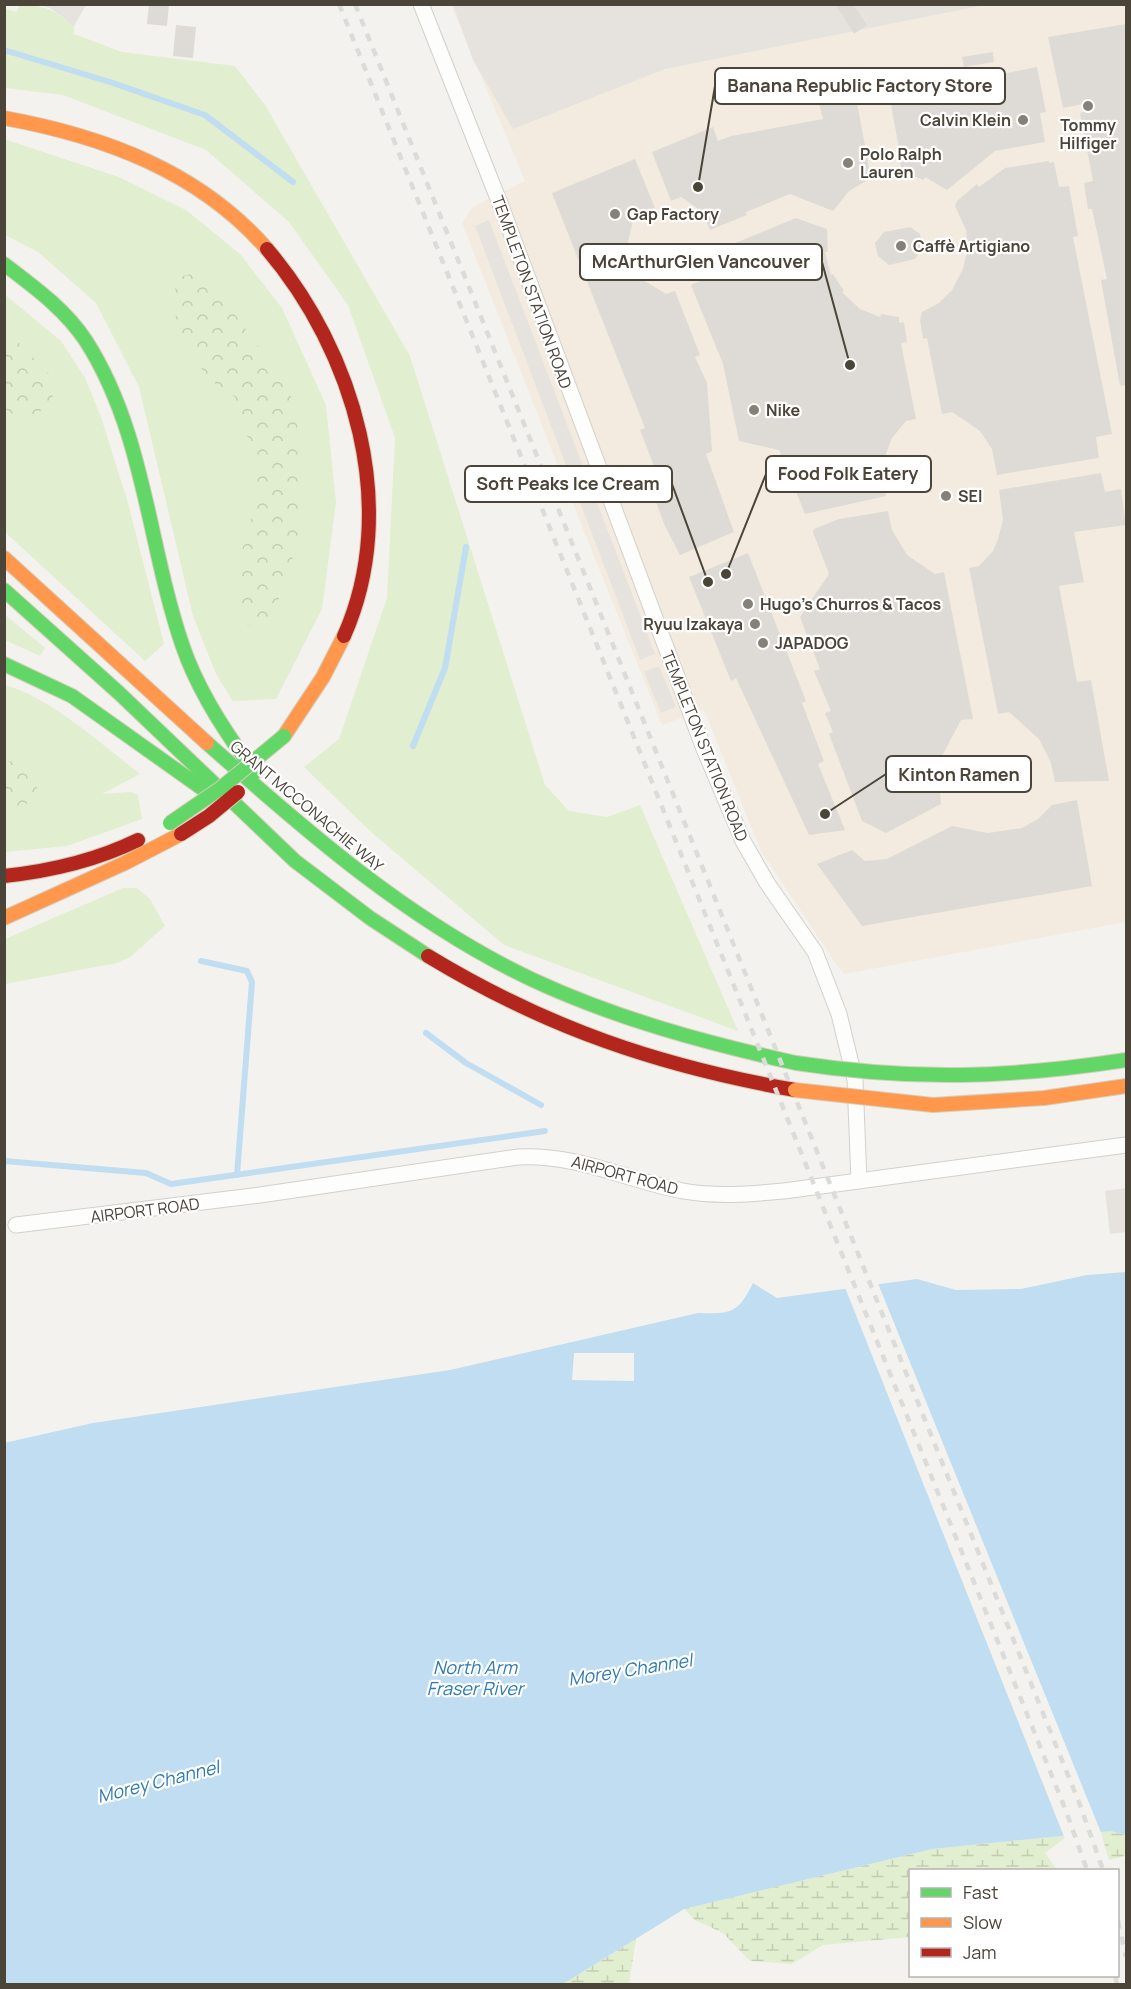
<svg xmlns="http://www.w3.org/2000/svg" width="1131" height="1989" viewBox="0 0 1131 1989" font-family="Manrope,sans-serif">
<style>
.commercial{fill:#f3ebdf}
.grass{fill:#e1eecf}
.forest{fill:url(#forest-crowns)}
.wetland{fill:url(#wetland-marsh)}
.parking{fill:#e6e3df}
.water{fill:#c0ddf1}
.pier{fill:#f4f2ee}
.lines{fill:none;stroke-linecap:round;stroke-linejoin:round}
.stream{stroke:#c0ddf1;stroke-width:6}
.building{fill:#dedbd6}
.street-casing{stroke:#d2d0cb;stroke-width:17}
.fast-casing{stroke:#d6cebb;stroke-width:16}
.slow-casing{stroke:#d6cebb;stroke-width:16}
.jam-casing{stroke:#d6cebb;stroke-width:16}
.street{stroke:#fdfdfc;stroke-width:15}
.fast{stroke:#63d668;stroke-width:14}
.slow{stroke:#ff974d;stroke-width:14}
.jam{stroke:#b3261e;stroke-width:14}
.rail{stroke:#dbdbda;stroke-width:4.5;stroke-dasharray:8 8;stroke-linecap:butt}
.fast-bridge-casing{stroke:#d6cebb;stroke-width:16;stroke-linecap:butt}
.slow-bridge-casing{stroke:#d6cebb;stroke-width:16;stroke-linecap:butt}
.jam-bridge-casing{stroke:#d6cebb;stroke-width:16;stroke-linecap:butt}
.fast-bridge{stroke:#63d668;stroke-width:14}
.slow-bridge{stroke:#ff974d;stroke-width:14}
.jam-bridge{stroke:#b3261e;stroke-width:14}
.poi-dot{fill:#868178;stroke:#fff;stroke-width:2}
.labels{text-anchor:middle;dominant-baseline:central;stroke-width:4.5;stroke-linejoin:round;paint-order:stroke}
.poi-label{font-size:16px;font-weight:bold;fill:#4b4439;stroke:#fff;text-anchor:start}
.street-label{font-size:16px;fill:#4b4439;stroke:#fff}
.water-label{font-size:18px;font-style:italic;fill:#2e7ab2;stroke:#fff}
.leader{fill:none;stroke:#4b4439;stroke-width:2}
.callout-dot{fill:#4b4439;stroke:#fff;stroke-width:2}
.callout{fill:#fff;stroke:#4b4439;stroke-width:2}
.callout-label{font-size:18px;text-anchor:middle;font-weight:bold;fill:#4b4439}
</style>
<defs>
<pattern id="forest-crowns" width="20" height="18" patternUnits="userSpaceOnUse" patternTransform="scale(1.5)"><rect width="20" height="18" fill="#e1eecf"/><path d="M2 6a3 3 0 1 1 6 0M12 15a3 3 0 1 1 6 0" fill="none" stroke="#c3cdb2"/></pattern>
<pattern id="wetland-marsh" width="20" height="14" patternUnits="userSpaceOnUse" patternTransform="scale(1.5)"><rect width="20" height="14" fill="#e1eecf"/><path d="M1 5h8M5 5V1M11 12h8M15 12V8" fill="none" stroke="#c3cdb2"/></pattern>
</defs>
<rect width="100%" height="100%" fill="#f4f2ee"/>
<polygon class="commercial" points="451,5 1126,5 1126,922 844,974 834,961 761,851 704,710 662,725 565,484 462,223 473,207 525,181"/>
<g class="grass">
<path d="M19,5C46,5 53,10 74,26V34L122,52L235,66L265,105L410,356L545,785L569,811L607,817L640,805L738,1031L504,945L370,831L304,767L339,739L387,598L395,438L348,305L289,222L206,150L63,95L5,88V9L17,12Z"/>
<polygon points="4,139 119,177 186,210 240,254 282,308 326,405 336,502 322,609 276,699 233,701 216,674 193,616 139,387 96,303 38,252 5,235"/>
<polygon points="4,294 61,341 85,378 101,417 128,503 164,644 145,661 5,532"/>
<polygon points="4,614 45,648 40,656 5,640"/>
<path d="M5,685C48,696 104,746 140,774L102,794L131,792L138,795L142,819L67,846L5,852Z"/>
<polygon points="123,888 137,888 150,899 165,926 130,957 117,963 5,984 5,939"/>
</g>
<g class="forest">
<polygon points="191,274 211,282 278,373 291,397 297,423 303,514 287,581 266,627 247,625 234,574 249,528 256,495 254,458 235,397 210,380 181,341 174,308 176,278"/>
<polygon points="5,334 12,336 58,383 51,400 28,424 5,409"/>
<polygon points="16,761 45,798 5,810 5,762"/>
</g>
<g class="wetland">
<polygon points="1111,1831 1126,1835 1126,1856 1109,1860 1101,1832"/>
<polygon points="1069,1835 1045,1853 1057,1870 910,1870 910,1937 823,1945 792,1964 750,1961 723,1933 695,1920 684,1909 932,1849"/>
<polygon points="636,1939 629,1984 563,1984"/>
</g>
<g class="parking">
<polygon points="40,5 86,5 74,26 50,8"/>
<polygon points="453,5 985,5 665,69 513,129 473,60"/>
<polygon points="489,220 655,654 640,660 475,226"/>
<polygon points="659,666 676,707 661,713 644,672"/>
<polygon points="1126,1188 1126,1232 1110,1234 1105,1191"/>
</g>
<path class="water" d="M1126,1272V1835L1111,1831L932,1849L684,1909L563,1984H5L4,1443L93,1423L450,1370L698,1313C730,1314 738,1314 753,1283L777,1298L917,1279L956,1290L1021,1289L1087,1275Z"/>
<g class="pier">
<polygon points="877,1281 1102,1835 1065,1839 844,1285"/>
<polygon points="574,1353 634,1353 634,1381 572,1380"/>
</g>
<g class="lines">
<g class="stream">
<polyline points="4,50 110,82 205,115 293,182"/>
<polyline points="413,746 445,668 466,547"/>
<polyline points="201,961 247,971 252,982 237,1175"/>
<polyline points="426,1033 466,1063 541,1105"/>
<polyline points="4,1161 146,1173 171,1184 545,1131"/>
</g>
</g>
<g class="building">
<polygon points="149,4 169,4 167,26 147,24"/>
<polygon points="835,4 853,4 867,25 854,34"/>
<polygon points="1126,24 1126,385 1120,386 1101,280 1107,279 1092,209 1088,209 1084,183 1093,181 1080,113 1084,112 1083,104 1063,108 1048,37"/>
<polygon points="176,25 196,27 193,58 173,56"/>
<polygon points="993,52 994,62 964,67 962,57"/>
<polygon points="1037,67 1046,112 1040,113 1045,142 995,151 947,190 925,177 924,180 902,172 897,150 899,149 891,104 893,103 892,98 889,98 888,95 881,97 880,92 887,91 887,87 892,86 891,80 899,78 898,73 904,72 906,78 915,76 916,81 921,80 926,105 995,91 992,76"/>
<polygon points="839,85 840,91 849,89 850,94 863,93 865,102 857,103 871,178 849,191 833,211 790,194 746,212 747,215 710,230 703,212 681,197 671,201 652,152 713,127 718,141 731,136 823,119 818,100 826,99 825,93 833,91 832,86"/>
<polygon points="635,159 655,208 634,216 628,242 643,280 666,294 675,291 700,355 695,357 707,383 712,451 706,454 734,532 680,555 665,526 645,473 655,469 640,430 645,428 552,193"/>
<polygon points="1049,161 1049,163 1054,162 1059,187 1069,186 1078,236 1073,237 1112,434 1096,437 1099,458 997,475 992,449 980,431 952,412 942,414 927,338 923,339 920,320 922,312 939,303 952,290 963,269 968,247 966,230 955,206 957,201 977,184 979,187 1005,168"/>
<polygon points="796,218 827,229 828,252 825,252 831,275 833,274 844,291 842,292 860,309 880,317 881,314 899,317 899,323 904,322 907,342 901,343 916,419 906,421 892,438 884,459 882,476 886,496 805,514 779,450 739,441 723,364 691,285 712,275 718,250"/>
<polygon points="910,227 920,234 923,248 915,259 889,265 878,256 875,243 884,232"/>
<polygon points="1101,473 1105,492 1121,489 1126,525 1074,532 1084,582 1059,586 1077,682 1091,680 1109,781 1055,782 1051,763 1039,739 1009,712 998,714 969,568 979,566 993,551 998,539 1003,520 999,490"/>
<polygon points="888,511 892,530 907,555 935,574 944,572 973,719 961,720 943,754 939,775 941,804 886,833 862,821 829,734 833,732 825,713 831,711 814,671 820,669 800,617 829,574 813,532 814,529 839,519"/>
<polygon points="748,553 806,701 802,703 824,761 818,764 845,830 809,835 736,678 731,681 689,577"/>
<polygon points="1077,800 1092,886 862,926 817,864 852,850 865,861 887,859 952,826 988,833 1022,828 1038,819 1052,805"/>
</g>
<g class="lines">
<defs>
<g id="street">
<polyline points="421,4 501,206 704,749 743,841 767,883 815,952 839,1014 855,1080 859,1181"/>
<path d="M16,1225L260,1195L518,1157C579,1154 625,1180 683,1191C717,1197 750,1194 784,1191L1126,1145"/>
</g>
<g id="fast">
<path d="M4,264C34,287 65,309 86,341C145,433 148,546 183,647C199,693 226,734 255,772"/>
<polyline points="4,590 119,693 295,861 370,918 428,956"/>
<polyline points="4,664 72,696 203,789"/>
<path d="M207,743C307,832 410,922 533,980C617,1019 706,1043 796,1063"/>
</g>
<g id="slow">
<path d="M4,118C103,136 199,171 267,249"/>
<polyline points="4,558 207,743"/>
<polyline points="284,736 323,677 344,636"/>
<polyline points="4,918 125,863 181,834"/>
</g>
<g id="jam">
<path d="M267,249C354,351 401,508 344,636"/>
<path d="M4,876C51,871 95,861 138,840"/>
<path d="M428,956C547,1028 659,1066 795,1090"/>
</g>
</defs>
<use href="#street" class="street-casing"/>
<use href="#fast" class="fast-casing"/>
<use href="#slow" class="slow-casing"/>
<use href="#jam" class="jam-casing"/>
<use href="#street" class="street"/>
<use href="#fast" class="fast"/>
<use href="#slow" class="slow"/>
<use href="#jam" class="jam"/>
<g class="rail">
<polyline points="339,4 1066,1811 1087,1870"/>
<polyline points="355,4 1080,1805 1103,1870"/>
<polyline points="1118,1921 1126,1957"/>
<polyline points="1115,1976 1117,1984"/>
</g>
<defs>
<g id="fast-bridge">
<polyline points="170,823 221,788 284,736"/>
<path d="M796,1063C914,1081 1008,1078 1126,1060"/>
</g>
<polyline id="slow-bridge" points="795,1090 933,1105 1044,1098 1126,1086"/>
<polyline id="jam-bridge" points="181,834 209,816 238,792"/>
</defs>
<use href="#fast-bridge" class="fast-bridge-casing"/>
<use href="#slow-bridge" class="slow-bridge-casing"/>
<use href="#jam-bridge" class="jam-bridge-casing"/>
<use href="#fast-bridge" class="fast-bridge"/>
<use href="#slow-bridge" class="slow-bridge"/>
<use href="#jam-bridge" class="jam-bridge"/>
</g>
<g class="poi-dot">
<circle cx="1088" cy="106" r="6"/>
<circle cx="1023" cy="120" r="6"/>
<circle cx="848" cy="163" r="6"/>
<circle cx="615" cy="214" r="6"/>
<circle cx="901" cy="246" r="6"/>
<circle cx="754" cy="410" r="6"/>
<circle cx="946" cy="496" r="6"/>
<circle cx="748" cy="604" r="6"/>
<circle cx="755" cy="624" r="6"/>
<circle cx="763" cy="643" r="6"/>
</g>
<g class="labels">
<g class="poi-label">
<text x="1011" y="120" text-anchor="end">Calvin Klein</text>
<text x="1088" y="125" text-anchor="middle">Tommy<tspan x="1088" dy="18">Hilfiger</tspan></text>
<text x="860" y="154">Polo Ralph<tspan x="860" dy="18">Lauren</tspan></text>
<text x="627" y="214">Gap Factory</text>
<text x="913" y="246">Caffè Artigiano</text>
<text x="766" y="410">Nike</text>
<text x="958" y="496">SEI</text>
<text x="760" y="604">Hugo's Churros &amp; Tacos</text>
<text x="743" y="624" text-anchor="end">Ryuu Izakaya</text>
<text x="775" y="643">JAPADOG</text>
</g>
<g class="street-label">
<text transform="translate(532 292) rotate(70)">TEMPLETON STATION ROAD</text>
<text transform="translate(705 746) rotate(68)">TEMPLETON STATION ROAD</text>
<text transform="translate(307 806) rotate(40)">GRANT MCCONACHIE WAY</text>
<text transform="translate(625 1175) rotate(15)">AIRPORT ROAD</text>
<text transform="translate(145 1210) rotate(-7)">AIRPORT ROAD</text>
</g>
<g class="water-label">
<text x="475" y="1667">North Arm<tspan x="475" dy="21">Fraser River</tspan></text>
<text transform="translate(630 1669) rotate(-9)">Morey Channel</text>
<text transform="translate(158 1781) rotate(-14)">Morey Channel</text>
</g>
</g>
<path class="leader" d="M698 187L715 86M850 365L822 262M726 574L766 474M708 582L672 484M825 814L886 774"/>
<g class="callout-dot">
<circle cx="698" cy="187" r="6"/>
<circle cx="850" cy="365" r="6"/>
<circle cx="726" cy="574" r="6"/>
<circle cx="708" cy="582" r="6"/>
<circle cx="825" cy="814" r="6"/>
</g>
<g class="callout">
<rect x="715" y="68" width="290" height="36" rx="6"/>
<rect x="580" y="244" width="242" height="36" rx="6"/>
<rect x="766" y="456" width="165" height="36" rx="6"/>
<rect x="465" y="466" width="207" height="36" rx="6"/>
<rect x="886" y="756" width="145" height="36" rx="6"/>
</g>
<g class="callout-label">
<text x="860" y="92">Banana Republic Factory Store</text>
<text x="701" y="268">McArthurGlen Vancouver</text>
<text x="848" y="480">Food Folk Eatery</text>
<text x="568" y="490">Soft Peaks Ice Cream</text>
<text x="959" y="781">Kinton Ramen</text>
</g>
<rect width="1131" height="1989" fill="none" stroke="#4b4439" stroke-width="12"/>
<rect x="909" y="1869" width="210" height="108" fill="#ffffff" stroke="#b7b4b0" stroke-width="1.5"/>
<rect x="921" y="1888" width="30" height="9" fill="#63d668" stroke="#b7b4b0" stroke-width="1.5"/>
<text x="963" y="1899" font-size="18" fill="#4b4439">Fast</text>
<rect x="921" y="1918" width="30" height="9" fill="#ff974d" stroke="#b7b4b0" stroke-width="1.5"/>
<text x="963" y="1929" font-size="18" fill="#4b4439">Slow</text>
<rect x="921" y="1948" width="30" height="9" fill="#b3261e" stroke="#b7b4b0" stroke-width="1.5"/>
<text x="963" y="1959" font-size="18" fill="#4b4439">Jam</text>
</svg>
